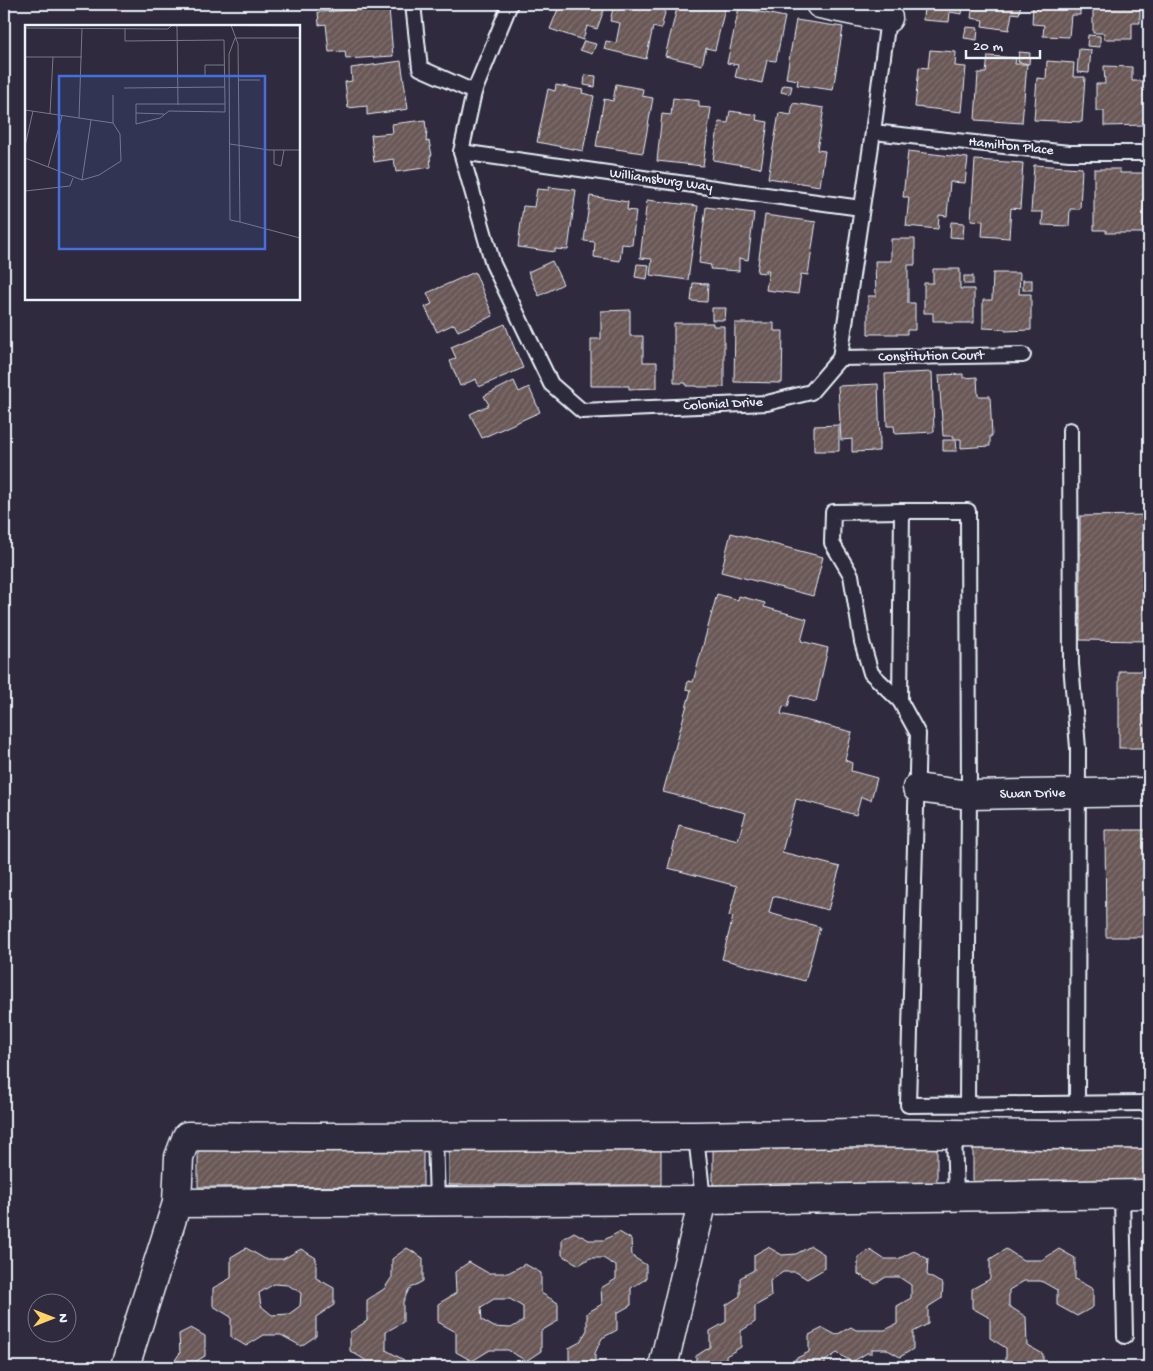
<svg xmlns="http://www.w3.org/2000/svg" width="1153" height="1371" viewBox="0 0 1153 1371" font-family="'Gochi Hand',sans-serif">
<style>
.building{fill:url(#building-hatch);stroke:#e8f1f8;fill-rule:evenodd}
.lines{fill:none;stroke-linecap:round;stroke-linejoin:round}
.lane-casing{stroke:#e8f1f8;stroke-width:18}
.street-casing{stroke:#e8f1f8;stroke-width:31}
.lane{stroke:#2f2a3d;stroke-width:14}
.street{stroke:#2f2a3d;stroke-width:28}
.labels{text-anchor:middle;dominant-baseline:central;stroke-width:4.5;stroke-linejoin:round;paint-order:stroke}
.street-label{font-size:14px;fill:#e8f1f8;stroke:#2f2a3d}
.inset-road{fill:none;stroke:#797a88;stroke-width:1}
.view{fill:#466fde;fill-opacity:0.15;stroke:#466fde;stroke-width:2.5}
.inset-edge{fill:none;stroke:#e8f1f8;stroke-width:2.5}
</style>
<defs>
<pattern id="building-hatch" width="6" height="6" patternUnits="userSpaceOnUse" patternTransform="scale(1.25)"><rect width="6" height="6" fill="#6a5857"/><path d="M-1 1l2-2M0 6l6-6M5 7l2-2" fill="none" stroke="#7f7070"/></pattern>
</defs>
<rect width="100%" height="100%" fill="#2f2a3d"/>
<filter id="ink" filterUnits="userSpaceOnUse"><feTurbulence type="fractalNoise" baseFrequency=".02" numOctaves="2"/><feDisplacementMap in="SourceGraphic" scale="10" xChannelSelector="R" yChannelSelector="G"/><feConvolveMatrix kernelMatrix="1 2 1 2 8 2 1 2 1" color-interpolation-filters="sRGB"/></filter>
<g filter="url(#ink)">
<g class="building">
<polygon points="319,4 336,4 336,7 319,8"/>
<polygon points="550,4 606,4 597,29 587,26 583,40 550,29 558,9 549,6"/>
<polygon points="614,4 667,4 661,29 653,27 646,59 604,49 606,41 616,43 620,23 610,21"/>
<polygon points="678,4 726,4 715,50 706,48 702,65 665,56"/>
<polygon points="924,4 963,4 962,14 950,12 949,22 923,20"/>
<polygon points="973,4 1021,4 1019,14 1012,13 1009,30 982,26 983,20 971,18"/>
<polygon points="1033,4 1080,4 1080,15 1071,15 1069,37 1043,36 1044,25 1032,24"/>
<polygon points="1093,4 1140,4 1140,23 1132,23 1132,39 1104,39 1104,33 1093,33"/>
<polygon points="389,8 393,56 346,59 345,51 329,52 326,24 319,25 318,12"/>
<polygon points="739,8 785,17 776,61 767,60 762,83 735,77 738,65 727,63"/>
<polygon points="796,20 843,27 833,90 797,85 798,80 786,78"/>
<polygon points="966,27 978,28 977,40 964,38"/>
<polygon points="1088,35 1100,36 1100,47 1087,46"/>
<polygon points="584,41 596,44 592,54 580,50"/>
<polygon points="1079,49 1091,50 1089,73 1077,72"/>
<polygon points="930,50 956,52 955,66 966,67 962,112 915,107 919,67 928,68"/>
<polygon points="1019,52 1030,53 1029,64 1018,62"/>
<polygon points="988,56 1016,58 1015,64 1027,64 1022,123 975,120 978,73 986,73"/>
<polygon points="401,61 408,109 367,115 367,106 348,108 345,82 352,81 351,68"/>
<polygon points="1047,61 1074,63 1073,77 1085,77 1082,122 1034,120 1037,78 1046,79"/>
<polygon points="1104,66 1132,67 1132,81 1145,81 1145,125 1104,126 1104,111 1096,111 1096,84 1105,84"/>
<polygon points="585,75 596,76 595,87 584,85"/>
<polygon points="616,84 643,89 642,96 653,98 643,153 596,146 604,99 613,101"/>
<polygon points="556,85 583,90 582,93 594,96 583,151 537,142 548,89 555,91"/>
<polygon points="783,85 792,86 790,94 781,92"/>
<polygon points="673,98 699,101 699,107 711,108 703,166 657,161 662,114 671,115"/>
<polygon points="793,103 824,108 817,150 825,151 820,186 768,178 779,113 791,115"/>
<polygon points="730,111 757,115 756,120 768,122 761,168 713,160 719,122 728,123"/>
<polygon points="425,120 426,129 427,129 426,142 429,141 432,155 430,156 431,167 396,172 394,159 374,162 371,135 393,133 392,124"/>
<polygon points="908,151 968,158 965,183 950,182 947,216 939,215 938,229 906,226 909,197 903,197"/>
<polygon points="975,160 1023,163 1020,209 1011,208 1009,238 982,236 983,221 971,220"/>
<polygon points="1034,165 1082,168 1080,209 1070,209 1069,226 1042,225 1043,212 1031,212"/>
<polygon points="1094,169 1120,169 1120,173 1144,173 1144,233 1106,233 1106,230 1094,230"/>
<polygon points="549,187 576,190 568,250 555,249 555,252 518,247 523,206 534,207 537,189 549,190"/>
<polygon points="590,196 628,202 627,210 636,211 632,245 622,244 620,261 594,257 595,242 584,241"/>
<polygon points="647,200 698,206 688,280 650,275 652,259 640,258"/>
<polygon points="706,207 754,213 748,260 739,258 739,271 710,269 711,265 699,263"/>
<polygon points="765,215 816,222 808,275 801,274 798,294 766,290 769,270 766,270 765,273 757,272"/>
<polygon points="951,222 964,223 963,238 950,237"/>
<polygon points="891,239 915,239 915,265 908,265 908,303 915,303 915,330 907,330 907,334 868,334 868,296 876,296 875,261 891,261"/>
<polygon points="552,261 563,284 539,296 528,272"/>
<polygon points="637,264 649,265 647,279 635,277"/>
<polygon points="933,269 960,269 960,289 974,289 974,323 946,323 946,321 933,321 933,313 924,313 924,283 933,283"/>
<polygon points="475,272 493,316 458,331 454,324 437,332 425,307 432,304 427,293"/>
<polygon points="993,273 1020,273 1019,294 1031,294 1031,330 1005,331 1005,329 983,328 983,300 992,300"/>
<rect x="964" y="276" width="9" height="8"/>
<rect x="1023" y="280" width="9" height="10"/>
<polygon points="693,283 708,284 707,302 691,301"/>
<polygon points="712,308 726,308 725,320 712,320"/>
<polygon points="630,310 630,336 643,336 643,362 657,362 657,388 629,389 629,386 591,386 591,339 601,339 601,311"/>
<polygon points="674,323 713,323 713,326 724,326 724,387 697,387 697,386 686,386 686,383 674,383"/>
<polygon points="735,323 774,323 774,331 783,331 782,383 734,382"/>
<polygon points="505,324 514,347 523,368 479,387 476,379 460,386 450,361 456,358 451,347"/>
<polygon points="932,372 934,432 895,434 894,426 887,426 885,374"/>
<polygon points="963,374 963,378 977,377 978,396 990,396 992,436 990,436 990,446 961,448 961,439 954,439 954,436 943,436 939,375"/>
<polygon points="514,381 519,392 529,387 540,412 482,438 470,414 489,405 484,396"/>
<polygon points="878,384 880,444 879,444 879,451 852,452 852,439 841,440 838,386"/>
<polygon points="839,425 839,451 814,451 814,426"/>
<polygon points="943,440 956,440 957,451 943,451"/>
<polygon points="1149,515 1149,641 1080,640 1080,516"/>
<polygon points="731,533 823,557 813,596 721,572"/>
<polygon points="717,594 738,600 739,596 765,603 764,607 807,619 801,641 828,648 816,702 791,695 788,707 783,706 781,714 852,732 845,760 852,763 851,771 877,778 871,800 861,797 856,815 796,799 782,852 840,867 828,910 773,896 769,913 820,927 805,981 722,959 733,917 729,916 737,886 668,868 679,825 738,840 746,813 663,792 691,690 686,689 688,681 693,682"/>
<rect x="1119" y="671" width="30" height="77"/>
<polygon points="1105,830 1149,830 1149,937 1106,937"/>
<polygon points="1149,1143 1149,1183 973,1184 973,1144"/>
<polygon points="713,1145 937,1145 937,1183 713,1185"/>
<rect x="449" y="1146" width="212" height="39"/>
<polygon points="423,1147 423,1186 198,1187 198,1148"/>
<polygon points="574,1232 589,1240 604,1240 619,1232 631,1239 632,1256 646,1265 646,1279 631,1288 631,1305 617,1313 617,1330 602,1338 595,1353 595,1367 569,1367 569,1348 580,1342 587,1330 587,1313 602,1304 601,1288 616,1279 616,1266 603,1258 590,1258 579,1265 562,1255 562,1239"/>
<polygon points="811,1246 824,1254 824,1269 807,1279 796,1272 783,1272 770,1281 771,1297 755,1306 755,1322 741,1331 741,1347 726,1356 726,1367 696,1367 696,1356 710,1347 710,1331 726,1322 726,1305 740,1296 740,1278 754,1270 754,1255 768,1247 782,1255 796,1254"/>
<path d="M246,1248L265,1259H283L301,1249L316,1258V1278L334,1288V1305L316,1317V1336L301,1346L281,1335H264L246,1346L231,1337V1317L213,1306V1288L231,1278V1257ZM274,1284L288,1285L301,1293L300,1306L289,1314L272,1315L261,1306L259,1293Z"/>
<polygon points="407,1248 423,1258 423,1281 409,1289 403,1302 403,1322 386,1332 386,1350 404,1360 404,1367 367,1367 367,1361 350,1351 350,1332 367,1321 367,1300 384,1289 392,1277 392,1259"/>
<polygon points="1006,1249 1023,1260 1042,1260 1059,1249 1075,1258 1075,1279 1093,1289 1093,1307 1077,1316 1057,1305 1057,1290 1041,1281 1024,1281 1009,1290 1009,1306 1026,1317 1027,1345 1043,1354 1043,1367 1006,1367 1006,1348 990,1338 990,1318 972,1308 972,1289 990,1279 990,1259"/>
<polygon points="870,1250 884,1259 898,1259 914,1251 928,1259 927,1275 943,1284 942,1298 928,1307 928,1324 913,1332 913,1349 900,1357 886,1349 872,1349 872,1353 867,1353 852,1362 837,1353 825,1361 825,1367 795,1367 795,1359 809,1352 809,1335 823,1328 836,1335 851,1327 856,1330 885,1330 897,1324 897,1306 911,1298 911,1285 899,1277 886,1277 875,1284 858,1274 858,1257"/>
<path d="M469,1262L488,1273H508L525,1264L541,1273V1293L558,1303V1321L541,1331V1351L526,1361L508,1350H490L472,1361L456,1352V1332L438,1322V1304L456,1293L455,1272ZM494,1299H510L523,1307V1321L511,1328L494,1327L482,1320L481,1307Z"/>
<polygon points="191,1328 205,1336 205,1356 193,1363 191,1367 169,1367 171,1366 180,1353 179,1334"/>
</g>
<g class="lines">
<defs>
<g id="lane">
<polyline points="413,4 420,68 474,92"/>
<polyline points="510,4 474,92 461,152 493,264 551,384 582,411 767,403 811,392 840,358 873,132 890,4"/>
<polyline points="873,132 1069,153 1149,153"/>
<polyline points="461,152 657,180 861,208"/>
<polyline points="840,358 1023,355"/>
<polyline points="1070,430 1071,664 1078,748 1077,1104"/>
<polyline points="900,701 902,511"/>
<polyline points="967,1105 969,795 968,511 902,511 833,512 832,543 851,575 862,642 871,673 900,701 918,734 908,1105 1149,1103"/>
<polyline points="954,1134 956,1197"/>
<polyline points="696,1136 703,1200"/>
<polyline points="435,1137 437,1201"/>
<polyline points="1122,1195 1125,1336"/>
</g>
<g id="street">
<polyline points="820,4 888,18"/>
<path id="s1" d="M917,788L969,795L1149,792"/>
<polyline points="177,1203 179,1157 187,1136 306,1137 696,1136 852,1133 1049,1135 1149,1134"/>
<polyline points="126,1367 126,1363 177,1203 703,1200 1149,1194"/>
<polyline points="663,1367 703,1200"/>
</g>
</defs>
<use href="#lane" class="lane-casing"/>
<use href="#street" class="street-casing"/>
<use href="#lane" class="lane"/>
<use href="#street" class="street"/>
</g>
</g>
<g class="labels">
<g class="street-label">
<text transform="translate(1011 147) rotate(6)">Hamilton Place</text>
<text transform="translate(661 181) rotate(8)">Williamsburg Way</text>
<text transform="translate(931 357) rotate(-1)">Constitution Court</text>
<text transform="translate(723 405) rotate(-3)">Colonial Drive</text>
<text stroke="none"><textPath href="#s1" startOffset="116">Swan Drive</textPath></text>
</g>
</g>
<g transform="translate(25 25)">
<rect width="275" height="275" fill="#2f2a3d"/>
<path class="inset-road" d="M148,0L275,1M206,0L213,19L215,197L275,213M152,1L153,80M0,3L143,4L147,0M100,3V16L199,15L200,79V87L144,86L135,93L111,99V79H200M210,13L204,29L205,195L215,197M210,13H275M0,32H57M199,40H180V51H200M213,55H235M99,63L200,62M88,70V98M0,85L88,98L95,109L96,136L74,150L57,155L0,133M111,88L139,89M25,89L28,32M54,93L57,3M205,119L244,125H275M0,121L8,86M249,125V139L256,141L259,125M23,142L37,91M57,155L66,95M0,166L45,161L48,153"/>
<path class="view" d="M34,51H240V224H34Z"/>
<rect width="275" height="275" class="inset-edge"/>
</g>
<rect width="1153" height="1371" fill="none" stroke="#2f2a3d" stroke-width="20"/>
<rect x="10" y="10" width="1133" height="1351" fill="none" stroke="#e8f1f8" stroke-width="2" filter="url(#ink)"/>
<g transform="translate(52 1318) rotate(90)"><circle r="24" fill="#2f2a3d" stroke="#797a88"/>
<path d="M0-4L9 19L0 12L-9 19Z" fill="#ffd166"/>
<text y="-8" font-size="14" font-weight="bold" text-anchor="middle" fill="#e8f1f8">N</text>
</g>
<path d="M966 50v8h74v-8" fill="none" stroke="#e8f1f8" stroke-width="2.5"/>
<text x="973" y="50" font-size="15" fill="#e8f1f8" stroke="#2f2a3d" stroke-width="4" paint-order="stroke">20 m</text>
</svg>
